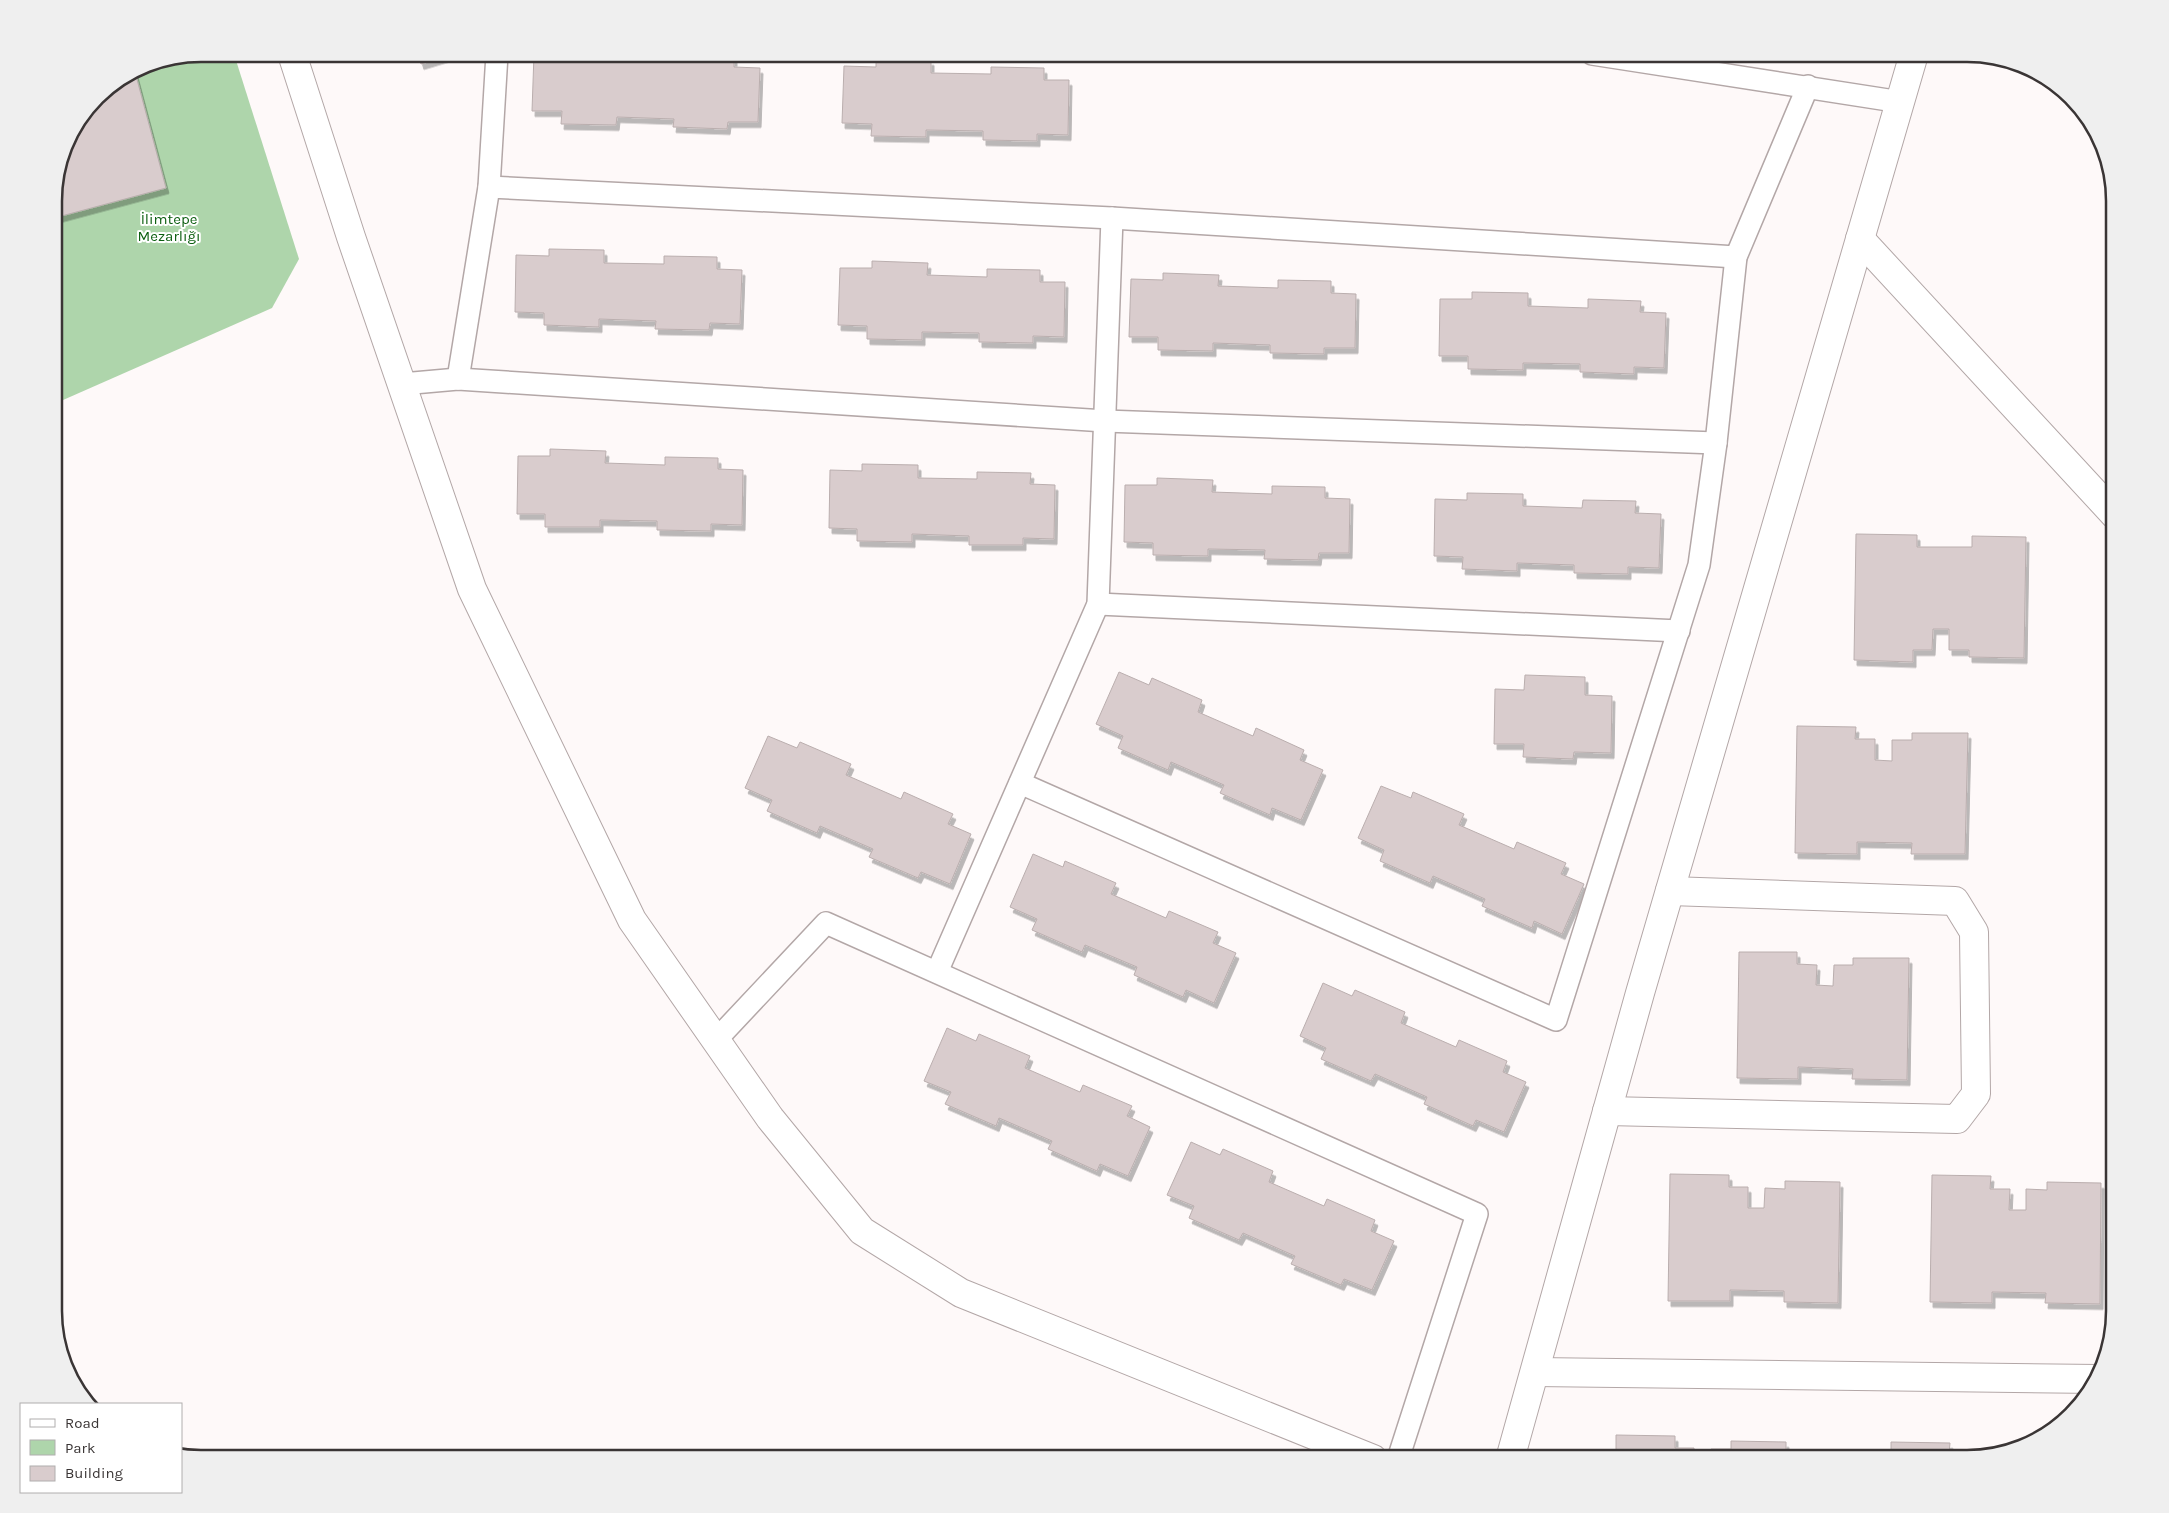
<svg xmlns="http://www.w3.org/2000/svg" width="2169" height="1513" viewBox="0 0 2169 1513" font-family="Karla,sans-serif">
<style>
.green{fill:#aed5ab}
.building{fill:#d9cccd;stroke:#baaeae;filter:url(#shadow)}
.lines{fill:none;stroke-linecap:round;stroke-linejoin:round}
.service-casing{stroke:#b3a7a7;stroke-width:24}
.minor-casing{stroke:#b3a7a7;stroke-width:30}
.service{stroke:#fff;stroke-width:21}
.minor{stroke:#fff;stroke-width:28}
.labels{text-anchor:middle;dominant-baseline:central;stroke-width:4;stroke-linejoin:round;paint-order:stroke}
.park-label{font-size:15px;fill:#0c5f10;stroke:#fff}
.rim{fill:none;stroke:#3a3535;stroke-width:2.5}
</style>
<defs>
<filter id="shadow"><feDropShadow dx="3" dy="5.5" stdDeviation="0" flood-color="#0004"/></filter>
</defs>
<rect width="100%" height="100%" fill="#fef9f9"/>
<polygon class="green" points="201,54 234,54 299,259 272,308 54,404 54,192 65,145 97,97 145,65"/>
<g class="building">
<polygon points="418,54 454,54 421,64"/>
<polygon points="534,54 622,54 621,61 682,62 682,55 734,56 734,67 760,68 758,122 728,122 727,129 673,127 674,119 617,117 616,125 561,124 562,111 532,111"/>
<polygon points="876,59 931,60 931,73 991,74 991,67 1044,68 1044,80 1069,80 1068,135 1037,134 1037,141 983,140 983,131 926,130 926,137 871,136 872,124 842,123 844,66 876,67"/>
<polygon points="135,72 166,188 54,218 54,192 65,145 97,97"/>
<polygon points="549,249 604,250 604,263 664,264 664,256 717,257 717,269 742,270 740,324 710,323 709,330 655,329 656,321 599,319 599,327 544,325 544,313 515,312 516,255 549,256"/>
<polygon points="872,261 928,263 927,275 987,277 987,269 1040,270 1040,282 1065,282 1064,337 1033,336 1033,343 979,342 979,333 922,332 922,340 867,339 867,326 838,325 840,268 872,268"/>
<polygon points="1163,273 1219,275 1218,286 1278,288 1278,280 1331,281 1331,293 1356,294 1355,348 1324,348 1324,354 1270,353 1270,345 1213,343 1213,351 1158,350 1158,337 1129,337 1131,279 1163,280"/>
<polygon points="1472,292 1528,293 1528,306 1588,308 1588,299 1641,301 1640,312 1666,313 1664,368 1634,367 1634,374 1580,372 1580,364 1523,363 1523,370 1468,369 1468,356 1439,356 1440,299 1472,299"/>
<polygon points="550,449 606,451 605,463 665,465 665,457 718,458 718,469 743,470 742,525 711,524 711,531 657,530 657,521 600,520 600,527 545,527 545,514 517,514 518,456 550,456"/>
<polygon points="862,464 918,465 918,478 977,479 977,472 1031,473 1030,484 1055,485 1054,539 1023,538 1023,545 969,545 969,536 912,534 912,542 857,541 857,529 829,528 830,470 862,471"/>
<polygon points="1157,478 1213,480 1212,492 1272,494 1272,486 1325,487 1325,498 1350,499 1349,553 1319,553 1318,560 1264,559 1265,550 1208,549 1208,556 1153,555 1153,543 1124,542 1125,485 1157,485"/>
<polygon points="1467,493 1523,494 1523,506 1582,508 1583,500 1636,501 1635,513 1661,514 1659,568 1628,567 1628,574 1574,573 1574,565 1517,563 1517,571 1462,569 1463,557 1434,556 1435,499 1467,500"/>
<polygon points="1856,534 1917,535 1917,547 1972,547 1972,536 2026,537 2024,658 1969,657 1969,650 1949,650 1949,629 1933,629 1932,650 1913,650 1913,662 1854,660"/>
<polygon points="1119,672 1149,685 1152,678 1202,700 1198,712 1253,736 1256,728 1304,750 1300,760 1323,770 1301,820 1272,808 1270,815 1220,793 1224,785 1171,762 1168,770 1118,748 1123,736 1096,724"/>
<polygon points="1525,675 1585,677 1585,695 1612,696 1611,753 1574,752 1573,759 1523,757 1524,744 1494,744 1495,689 1524,690"/>
<polygon points="1797,726 1856,727 1855,739 1875,739 1875,760 1892,761 1892,740 1912,740 1912,733 1968,733 1965,854 1911,854 1912,843 1857,842 1857,854 1795,853"/>
<polygon points="768,736 797,748 800,742 851,764 846,775 901,799 904,792 953,814 948,824 971,834 950,884 921,872 918,878 869,857 873,849 820,826 817,833 767,811 772,800 745,788"/>
<polygon points="1381,786 1411,798 1413,792 1464,814 1459,825 1514,849 1517,842 1566,863 1561,874 1584,884 1562,934 1534,921 1532,928 1482,906 1485,899 1433,876 1430,883 1380,861 1384,850 1358,838"/>
<polygon points="1033,854 1063,867 1065,861 1116,883 1111,894 1166,918 1169,911 1218,932 1213,943 1236,953 1214,1003 1186,990 1183,997 1134,975 1137,967 1085,945 1082,952 1032,930 1037,919 1010,907"/>
<polygon points="1739,952 1797,952 1797,964 1817,965 1816,985 1833,986 1834,965 1853,965 1853,958 1909,958 1907,1080 1852,1079 1853,1069 1798,1067 1798,1079 1737,1078"/>
<polygon points="1323,983 1352,996 1355,990 1405,1012 1401,1023 1456,1047 1459,1040 1507,1061 1503,1072 1526,1082 1504,1132 1476,1120 1473,1126 1424,1104 1427,1097 1375,1074 1371,1081 1321,1059 1326,1048 1300,1036"/>
<polygon points="947,1028 976,1041 979,1034 1030,1056 1025,1068 1080,1092 1083,1085 1132,1106 1127,1116 1150,1127 1128,1176 1100,1164 1097,1171 1048,1149 1052,1141 999,1118 996,1126 945,1104 951,1092 924,1081"/>
<polygon points="1191,1142 1220,1155 1223,1149 1273,1171 1269,1182 1324,1206 1327,1199 1375,1220 1371,1231 1394,1241 1372,1290 1344,1279 1341,1285 1291,1264 1295,1256 1243,1233 1239,1240 1189,1218 1194,1206 1167,1195"/>
<polygon points="1670,1174 1729,1175 1729,1187 1748,1187 1748,1208 1764,1208 1765,1188 1785,1189 1785,1181 1840,1182 1838,1303 1784,1302 1784,1291 1730,1290 1730,1301 1668,1301"/>
<polygon points="1932,1175 1991,1176 1990,1189 2010,1189 2009,1210 2026,1210 2026,1189 2047,1190 2047,1182 2101,1183 2100,1304 2045,1303 2046,1293 1992,1292 1992,1303 1930,1302"/>
<polygon points="1616,1435 1675,1436 1675,1448 1694,1448 1694,1459 1616,1459"/>
<polygon points="1731,1441 1786,1442 1786,1459 1711,1459 1711,1449 1731,1449"/>
<polygon points="1891,1442 1950,1443 1949,1454 1969,1455 1969,1459 1891,1459"/>
</g>
<g class="lines">
<defs>
<g id="service">
<polyline points="1592,54 1901,102"/>
<polyline points="489,187 1112,218 1736,257"/>
<polyline points="458,379 489,187 497,54"/>
<polyline points="402,384 458,379 1105,421 1716,443"/>
<polyline points="1098,604 1679,631"/>
<polyline points="1020,783 1556,1020 1699,565 1716,443 1736,257 1808,86"/>
<polyline points="937,972 1098,604 1112,218"/>
<polyline points="716,1040 826,923 1477,1214 1398,1459"/>
</g>
<g id="minor">
<polyline points="292,54 351,237 472,589 632,920 770,1118 862,1231 961,1293 1373,1459"/>
<polyline points="1860,239 2115,515"/>
<polyline points="1607,1111 1957,1119 1976,1094 1974,932 1955,901 1670,891"/>
<polyline points="1535,1372 2098,1379"/>
<polyline points="1510,1459 1640,993 1914,54"/>
</g>
</defs>
<use href="#service" class="service-casing"/>
<use href="#minor" class="minor-casing"/>
<use href="#service" class="service"/>
<use href="#minor" class="minor"/>
</g>
<g class="labels">
<g class="park-label">
<text x="169" y="219">İlimtepe<tspan x="169" dy="17">Mezarlığı</tspan></text>
</g>
</g>
<path d="M0 0H2169V1513H0ZM201 62H1967A139 139 0 0 1 2106 201V1311A139 139 0 0 1 1967 1450H201A139 139 0 0 1 62 1311V201A139 139 0 0 1 201 62Z" fill="#efefef" fill-rule="evenodd"/>
<path class="rim" d="M201 62H1967A139 139 0 0 1 2106 201V1311A139 139 0 0 1 1967 1450H201A139 139 0 0 1 62 1311V201A139 139 0 0 1 201 62Z"/>
<rect x="20" y="1403" width="162" height="90" fill="#ffffff" stroke="#b0aeae"/>
<rect x="30" y="1419" width="25" height="8" fill="#ffffff" stroke="#b0aeae"/>
<text x="65" y="1428" font-size="15" fill="#3a3535">Road</text>
<rect x="30" y="1440" width="25" height="15" fill="#aed5ab" stroke="#b0aeae"/>
<text x="65" y="1453" font-size="15" fill="#3a3535">Park</text>
<rect x="30" y="1466" width="25" height="15" fill="#d9cccd" stroke="#b0aeae"/>
<text x="65" y="1478" font-size="15" fill="#3a3535">Building</text>
</svg>
